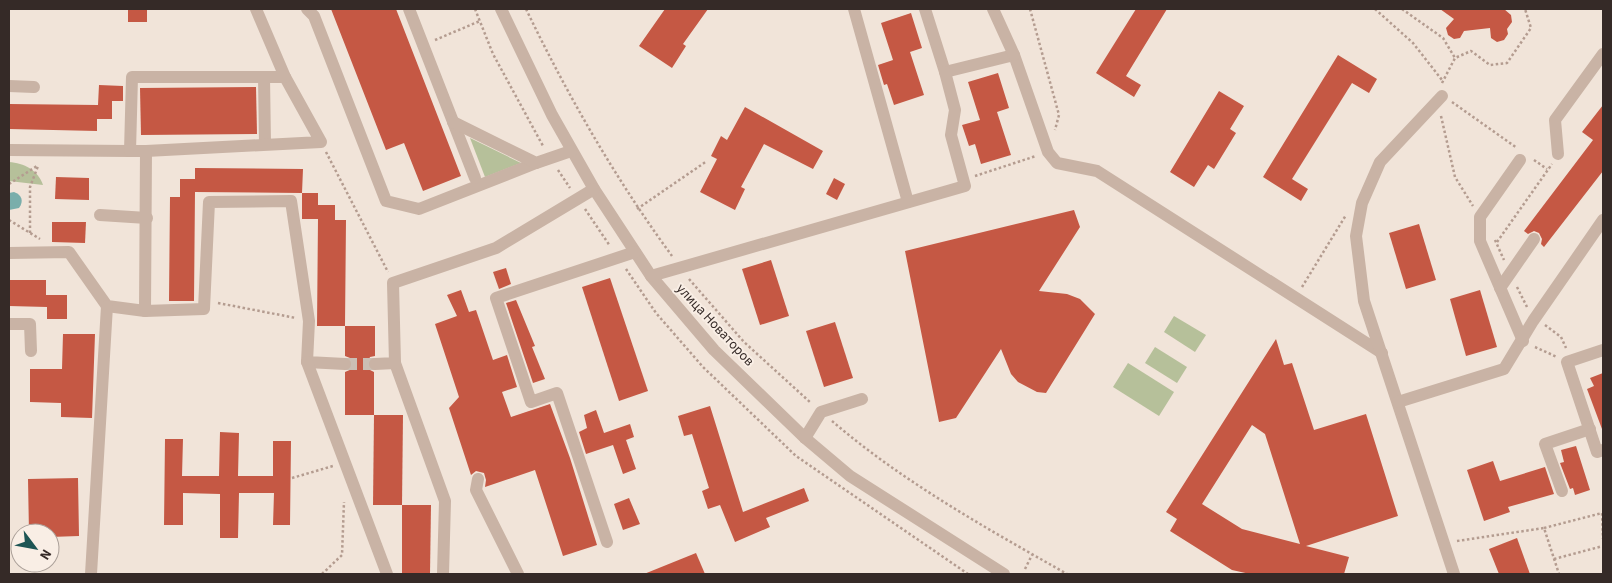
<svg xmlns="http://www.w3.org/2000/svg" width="1612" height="583" viewBox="0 0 1612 583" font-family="'Source Sans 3',sans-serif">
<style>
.green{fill:#b6c09a}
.water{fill:#79aeab}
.building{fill:#c55844;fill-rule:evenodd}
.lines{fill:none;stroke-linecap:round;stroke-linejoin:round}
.minor-tunnel{stroke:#cbbfb5;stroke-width:12;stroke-dasharray:12 6;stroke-linecap:butt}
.path{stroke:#b49c90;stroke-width:2.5;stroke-dasharray:2.5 2.5;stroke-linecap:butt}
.minor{stroke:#c9b3a5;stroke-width:12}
.labels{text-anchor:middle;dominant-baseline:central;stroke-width:4;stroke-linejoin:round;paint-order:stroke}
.street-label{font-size:14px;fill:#352a27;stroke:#f9eee5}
</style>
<rect width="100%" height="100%" fill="#f1e4d9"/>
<g class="green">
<polygon points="470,138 521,163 485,177"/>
<path d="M9,162C24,163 38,170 43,185L9,181Z"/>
<polygon points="1174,316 1206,335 1195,352 1164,332"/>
<polygon points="1155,347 1187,367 1177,383 1145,363"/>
<polygon points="1128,363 1174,392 1159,416 1113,387"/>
</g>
<path class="water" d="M14,192C22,195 24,201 19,208L9,210V193Z"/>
<g class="building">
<rect x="128" y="9" width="19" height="13"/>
<polygon points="331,9 396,9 461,176 423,191 404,143 386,150"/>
<polygon points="665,9 708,9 683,44 686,46 672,68 639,46"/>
<polygon points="1136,9 1167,9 1126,76 1141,85 1134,97 1096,73"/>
<polygon points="1440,9 1504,9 1511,15 1512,22 1507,29 1508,34 1504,40 1497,42 1491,38 1490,28 1464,31 1460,38 1454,39 1448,35 1446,28 1454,19"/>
<polygon points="911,13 922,48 910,52 924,95 894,105 887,84 884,85 878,65 893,60 881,23"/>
<polygon points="1338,55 1377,79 1369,93 1352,83 1292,179 1308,189 1301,201 1263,177"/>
<polygon points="998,73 1009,108 997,112 1011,155 981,164 975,144 969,146 962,125 980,120 968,82"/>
<polygon points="99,85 123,86 123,101 112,101 112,119 97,119 97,131 9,129 9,104 98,105"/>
<polygon points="256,87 257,134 141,135 140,88"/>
<polygon points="1219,91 1244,106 1230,129 1236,133 1214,169 1208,165 1194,187 1170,172"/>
<polygon points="1603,105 1603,171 1544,247 1541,244 1542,239 1539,233 1534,231 1528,234 1524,231 1593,140 1582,132"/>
<polygon points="745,107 823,151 813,169 764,144 741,187 745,189 735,210 700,192 717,159 711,156 721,136 727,140"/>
<polygon points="195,168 303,169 302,193 195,192 194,301 169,301 170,197 180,197 180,179 195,179"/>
<polygon points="56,177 89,178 89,200 55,199"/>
<polygon points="834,178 845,184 837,200 826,194"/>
<polygon points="302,193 318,193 318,205 335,205 335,220 346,220 345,326 317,326 318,219 302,219"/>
<polygon points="1074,210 1080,227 1039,291 1067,294 1080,299 1095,314 1046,393 1037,392 1018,382 1011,374 1001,349 956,418 939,422 905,251"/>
<polygon points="52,222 86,222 85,243 52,242"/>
<polygon points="1419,224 1436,280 1406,289 1389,233"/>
<polygon points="771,260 789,316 760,325 742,269"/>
<polygon points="506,268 511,284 499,289 493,272"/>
<polygon points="610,278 648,391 619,401 582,287"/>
<polygon points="9,280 46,280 46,295 67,295 67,319 47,319 47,307 9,306"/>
<polygon points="461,290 469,312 476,310 493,360 507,355 517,387 502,392 511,417 550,404 570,458 597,545 563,556 535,470 485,487 486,480 484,473 476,471 471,475 449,408 459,397 435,324 457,316 447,295"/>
<polygon points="1480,290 1497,347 1466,356 1450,299"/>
<polygon points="516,300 535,346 532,347 545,379 533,383 506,303"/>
<polygon points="835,322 853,378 824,387 806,331"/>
<polygon points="345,326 375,326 375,356 370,357 367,364 368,369 374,372 374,415 345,415 345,372 352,369 353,364 350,358 345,356"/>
<polygon points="63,334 95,334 92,418 61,417 61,403 30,402 30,369 62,369"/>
<path d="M1276,339L1284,365L1292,363L1314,430L1366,414L1398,516L1306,546L1349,557L1344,574H1250L1232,570L1170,531L1177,519L1166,512ZM1252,425L1265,434L1300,544L1242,529L1202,504Z"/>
<polygon points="1603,373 1603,429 1602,429 1587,389 1594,386 1590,378"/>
<polygon points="710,406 743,512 804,488 809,501 766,518 770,527 735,542 720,505 708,509 702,491 709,488 692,434 684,436 678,416"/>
<polygon points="596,410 604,433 630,424 634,437 626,440 636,469 623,474 613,445 586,454 579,432 587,428 584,415"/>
<polygon points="374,415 403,415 402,505 373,505"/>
<polygon points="220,432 239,433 238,476 273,476 273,441 291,441 290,525 273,525 274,493 239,493 238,538 220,538 220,494 183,493 183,525 164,525 165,439 183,439 182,476 219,476"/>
<polygon points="1576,446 1590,490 1575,495 1573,488 1570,489 1560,463 1564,462 1561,450"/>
<polygon points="1493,461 1500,481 1545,467 1554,494 1508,507 1510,512 1484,521 1467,470"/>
<polygon points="78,478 79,536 50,537 50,533 29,533 28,479"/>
<polygon points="629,498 640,524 623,530 614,504"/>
<polygon points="402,505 431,505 430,574 402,574"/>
<polygon points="1517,538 1530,574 1499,574 1489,549"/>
<polygon points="696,553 705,574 644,574"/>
</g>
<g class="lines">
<polyline class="minor-tunnel" points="345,364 375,364"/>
<g class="path">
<polyline points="475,9 493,54 543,146"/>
<path d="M526,9C568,96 615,178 672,256"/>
<polyline points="1030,9 1059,115 1055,130"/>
<polyline points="1375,9 1413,43 1442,80"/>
<polyline points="1402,9 1443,38 1455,58"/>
<polyline points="435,40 480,21"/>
<polyline points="1442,83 1455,58 1471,51 1490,65 1507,63 1531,28 1525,9"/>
<polyline points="1452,102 1517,148"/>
<polyline points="1441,116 1455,177 1473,206"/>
<polyline points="326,152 388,272"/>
<polyline points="1534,160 1547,169"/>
<polyline points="558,170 570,188"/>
<polyline points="975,176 1036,156"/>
<polyline points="9,184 37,166"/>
<polyline points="585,209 610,246"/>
<polyline points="637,209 707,161"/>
<polyline points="9,220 40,239"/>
<polyline points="30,233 30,187 38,166"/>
<polyline points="1495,240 1504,260"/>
<polyline points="1497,242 1552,164"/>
<polyline points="626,269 656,313 703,367 796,456 968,574"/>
<polyline points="689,279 744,342 811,403"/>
<polyline points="1302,287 1346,215"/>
<polyline points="1517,287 1527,307"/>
<polyline points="218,303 296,318"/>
<polyline points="1545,325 1561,337 1566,348"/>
<polyline points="1535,347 1557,357"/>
<path d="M832,421C903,482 986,528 1067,574"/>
<polyline points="292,478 333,466"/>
<polyline points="1544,528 1602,513 1603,539"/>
<polyline points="1457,541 1544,528 1559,574"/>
<polyline points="1554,559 1603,546"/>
<polyline points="1025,569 1032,555"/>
<polyline points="322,574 342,555 344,502"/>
</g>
<g class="minor">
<polyline points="307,9 314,16 386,201 419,209 536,163"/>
<polyline points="409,9 475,178"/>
<polyline points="501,9 552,115 594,189 651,276 714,350 805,438 850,476 1004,574"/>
<polyline points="854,9 908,202"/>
<polyline points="925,9 945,72 1014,55 1048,152 1057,163 1097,171 1382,353"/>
<polyline points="993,9 1014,55"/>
<polyline points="264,77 265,144"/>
<polyline points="9,86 34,87"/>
<polyline points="1442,96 1380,162 1362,203 1356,236 1364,301 1454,574"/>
<polyline points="453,122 536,163 571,151"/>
<polyline points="9,150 130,151"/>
<polyline points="146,151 321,142 285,77 256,9"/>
<polyline points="1558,154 1555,120 1603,54"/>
<polyline points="1520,160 1480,217 1480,241 1523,341"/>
<polyline points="100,215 147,218"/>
<polyline points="9,253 69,252 107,306 145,311 204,309 209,202 291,201 309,321 307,362 345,364"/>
<polyline points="651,276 965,186 951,135 955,110 945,72"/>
<polyline points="1500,288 1534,239"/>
<polyline points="145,311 146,151 130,151 132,77 285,77"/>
<polyline points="9,324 30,324 31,351"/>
<polyline points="1603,350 1567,362 1597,452 1603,450"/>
<polyline points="307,362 387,574"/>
<polyline points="395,363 445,501 443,574"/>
<polyline points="375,364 395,363 393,283 496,248 594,189"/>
<polyline points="1398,402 1504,369 1533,321 1603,220"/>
<polyline points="805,438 821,412 862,399"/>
<polyline points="478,479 476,490 518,574"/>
<polyline points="1562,491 1545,444 1590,429"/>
<polyline points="607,542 557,393 531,402 496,298 635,252"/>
<polyline points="91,574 107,306"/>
</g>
</g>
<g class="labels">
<g class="street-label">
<text transform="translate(715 325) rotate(47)">улица Новаторов</text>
</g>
</g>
<rect width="1612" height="583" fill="none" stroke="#352a27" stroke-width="20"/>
<g transform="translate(35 548) rotate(122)"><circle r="24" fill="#f9eee5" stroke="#aba099"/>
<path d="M0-4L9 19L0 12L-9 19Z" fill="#1d5554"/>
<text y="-8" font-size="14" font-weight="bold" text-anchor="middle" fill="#352a27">N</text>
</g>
</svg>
